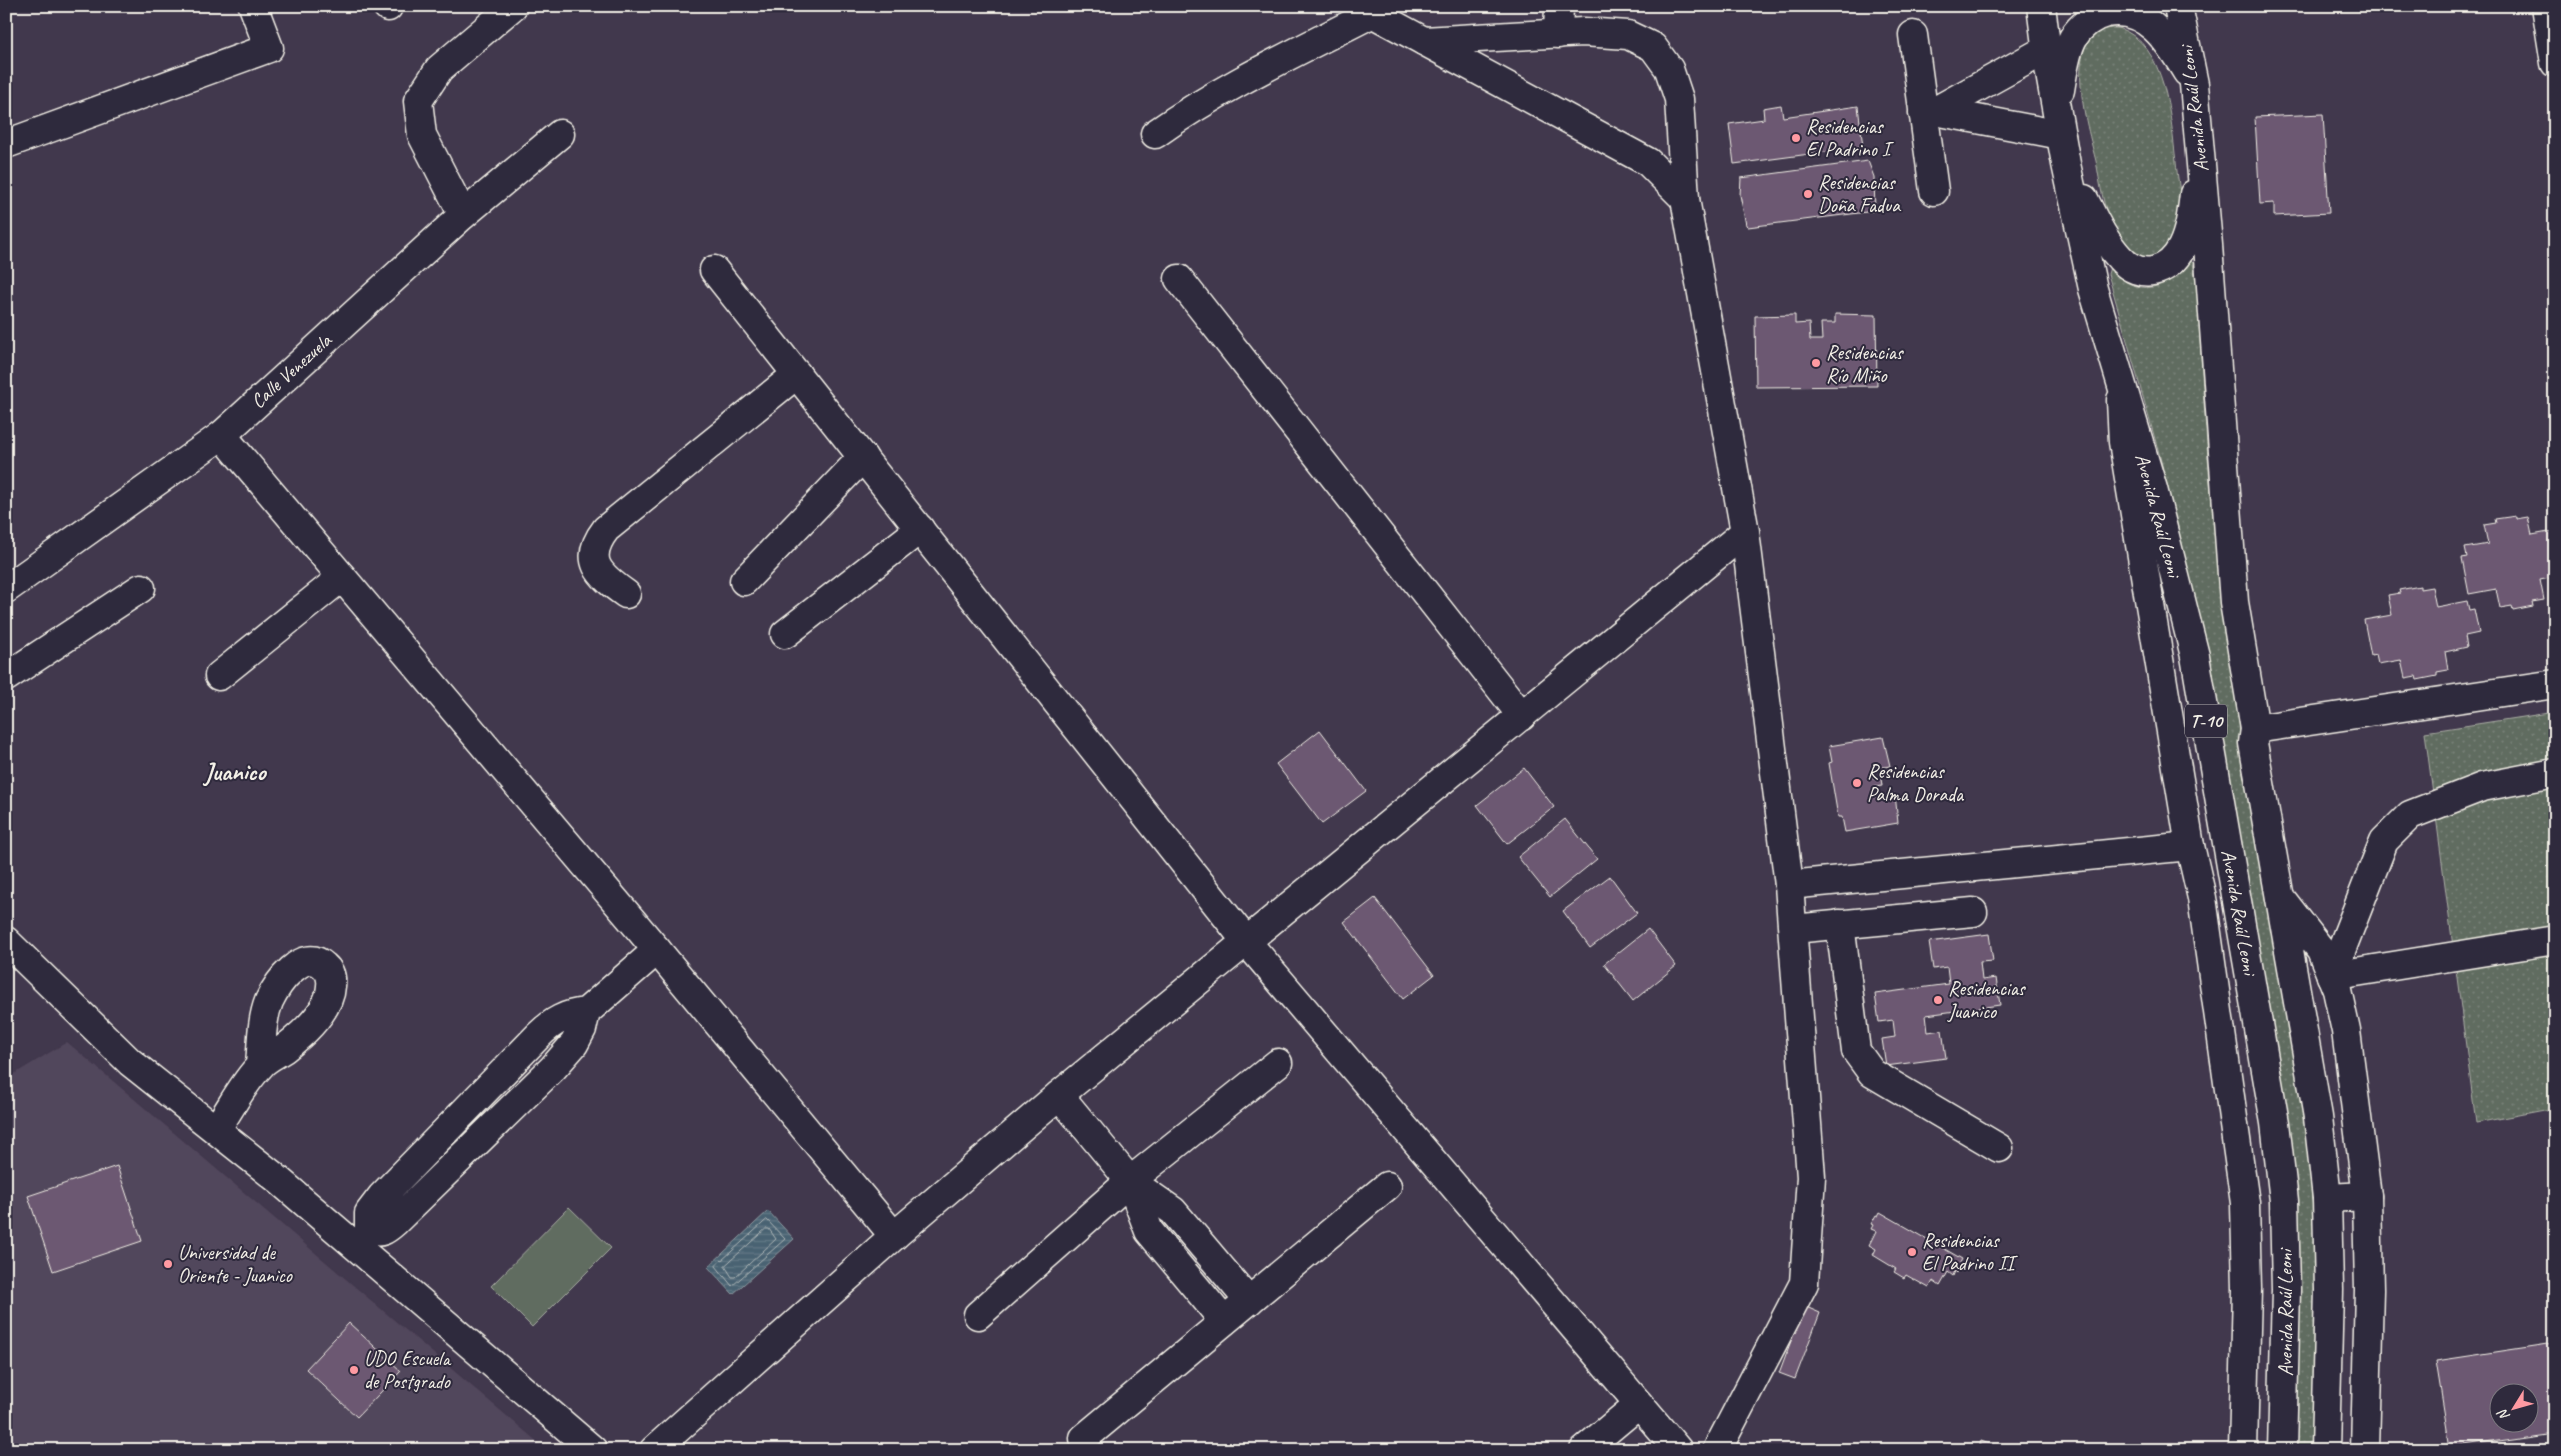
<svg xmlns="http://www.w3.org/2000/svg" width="2561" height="1456" viewBox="0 0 2561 1456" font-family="Caveat,sans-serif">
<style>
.built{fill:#51465b}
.green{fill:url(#green-dots);stroke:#aaaea4}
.pitch{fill:#616c61;stroke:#aaaea4}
.water{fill:url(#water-rules);stroke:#8d9ba1}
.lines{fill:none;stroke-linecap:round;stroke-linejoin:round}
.shore{stroke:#b0b8b9;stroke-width:1}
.building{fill:#6c5972;stroke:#f4f1e8;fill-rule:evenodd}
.minor-casing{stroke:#f4f1e8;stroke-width:31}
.highway-casing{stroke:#f4f1e8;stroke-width:31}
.minor{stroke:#2f2a3d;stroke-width:28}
.highway{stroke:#2f2a3d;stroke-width:28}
.poi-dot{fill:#ff9aa2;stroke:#2f2a3d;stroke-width:2}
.labels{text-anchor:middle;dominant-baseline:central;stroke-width:4;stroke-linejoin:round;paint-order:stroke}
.shield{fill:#2f2a3d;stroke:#b9b5b5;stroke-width:1}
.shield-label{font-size:19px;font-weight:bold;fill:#f4f1e8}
.street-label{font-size:20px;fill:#f4f1e8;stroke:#2f2a3d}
.poi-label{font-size:20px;fill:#f4f1e8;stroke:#2f2a3d;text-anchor:start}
.district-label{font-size:25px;font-weight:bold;fill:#f4f1e8;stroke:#2f2a3d}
</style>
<defs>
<pattern id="green-dots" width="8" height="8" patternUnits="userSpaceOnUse" patternTransform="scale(1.25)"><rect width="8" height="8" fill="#616c61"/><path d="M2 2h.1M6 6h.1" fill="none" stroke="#788178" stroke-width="1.8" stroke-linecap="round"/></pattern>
<pattern id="water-rules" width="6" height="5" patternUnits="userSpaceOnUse" patternTransform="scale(1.25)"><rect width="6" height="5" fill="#496272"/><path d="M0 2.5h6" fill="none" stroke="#647986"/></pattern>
</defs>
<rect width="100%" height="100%" fill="#41384d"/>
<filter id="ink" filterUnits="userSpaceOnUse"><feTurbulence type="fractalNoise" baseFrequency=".02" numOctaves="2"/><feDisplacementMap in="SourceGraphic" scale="10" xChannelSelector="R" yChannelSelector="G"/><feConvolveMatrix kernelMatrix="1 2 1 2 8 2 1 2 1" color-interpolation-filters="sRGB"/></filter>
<g filter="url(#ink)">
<polygon class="built" points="67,1042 547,1450 6,1450 6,1079"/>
<g class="green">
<path d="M2118,28C2167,43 2171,121 2176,162C2177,176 2181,191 2180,205C2179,224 2171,243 2159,257L2135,258C2128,248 2119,238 2113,227C2103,208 2100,182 2096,161C2088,129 2056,25 2118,28Z"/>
<path d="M2189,259L2193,263L2197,288C2205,433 2215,577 2239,721C2265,883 2304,1045 2314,1209C2320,1289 2315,1370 2313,1450H2293L2297,1195L2288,1115L2201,622L2159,453L2108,274L2110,267C2116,272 2121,279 2128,283C2154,295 2175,281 2189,259Z"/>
<polygon points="2555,712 2555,1108 2476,1123 2425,732"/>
</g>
<polygon class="pitch" points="569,1207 611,1248 532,1327 491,1286"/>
<polygon class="water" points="768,1211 794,1239 733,1294 708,1267"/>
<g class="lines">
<g class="shore">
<polygon points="767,1220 785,1239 732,1286 716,1266"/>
<polygon points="766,1229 769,1229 776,1239 735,1277 732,1277 725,1266"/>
</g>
</g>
<g class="building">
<polygon points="1781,105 1783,117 1858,106 1863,147 1734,164 1729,124 1764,119 1763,108"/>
<polygon points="2323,114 2329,213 2274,216 2274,203 2260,204 2255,117"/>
<polygon points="1868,161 1874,177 1875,211 1748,227 1746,225 1740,195 1741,178"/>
<polygon points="1835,314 1876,315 1877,386 1756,387 1755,316 1795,315 1795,324 1809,323 1810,340 1822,340 1821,323 1835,323"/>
<polygon points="2516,516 2516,519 2528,517 2532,535 2554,531 2555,577 2540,580 2544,600 2532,602 2533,606 2513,610 2512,606 2500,608 2496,589 2469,594 2462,558 2467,557 2465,548 2488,544 2484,525 2496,523 2495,519"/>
<polygon points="2420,586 2420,589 2432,587 2436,607 2467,601 2469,610 2474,609 2479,633 2465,636 2467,647 2445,652 2448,670 2437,672 2437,676 2417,680 2416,676 2405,678 2401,660 2378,664 2376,655 2371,656 2364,620 2392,615 2388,595 2400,593 2399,590"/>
<polygon points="1320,730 1366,791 1322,824 1276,764"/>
<polygon points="1883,737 1890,766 1871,769 1873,779 1881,778 1882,786 1875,787 1876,798 1895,794 1898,823 1845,832 1842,817 1838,817 1829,763 1832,762 1829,746"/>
<polygon points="1524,768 1554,807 1507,844 1477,805"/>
<polygon points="1565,819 1597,859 1550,897 1518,857"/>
<polygon points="1610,876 1637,913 1590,948 1563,911"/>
<polygon points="1375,898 1434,975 1403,999 1344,922"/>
<polygon points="1648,929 1676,966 1633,1001 1604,964"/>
<polygon points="1989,934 1993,961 1980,962 1982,980 1996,978 2000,1005 1926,1015 1928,1032 1942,1030 1946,1058 1886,1066 1882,1039 1895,1037 1893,1020 1879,1022 1875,994 1949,984 1947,967 1933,969 1929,942"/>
<polygon points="117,1166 142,1241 53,1271 28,1196"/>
<polygon points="1880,1212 1962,1259 1960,1263 1962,1264 1957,1273 1955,1271 1953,1276 1948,1272 1940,1286 1933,1281 1929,1288 1906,1275 1904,1278 1894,1272 1896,1269 1873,1255 1876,1249 1869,1245 1876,1231 1871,1229 1873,1225 1871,1224 1876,1215 1878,1216"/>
<polygon points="1804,1306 1820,1313 1795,1379 1779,1373"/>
<polygon points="349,1323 401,1371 357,1417 306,1369"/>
<path d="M2555,1343V1433L2450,1448L2436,1361ZM2498,1394H2528V1424H2498Z"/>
<polygon points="1981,1441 2007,1450 1978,1450"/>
</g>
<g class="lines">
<defs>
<g id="minor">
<polyline points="387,6 388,7"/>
<polyline points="1359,6 1648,162 1685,199"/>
<polyline points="2546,6 2555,63"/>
<polyline points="1558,34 1559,6"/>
<polyline points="1913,35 1934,191"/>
<polyline points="1424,41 1583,32 1628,35 1653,47 1669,69 1679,99 1685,199 1745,532 1789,885 1811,1177 1804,1283 1717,1450"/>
<polyline points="1935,111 2047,49"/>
<polyline points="1923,113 1935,111 2061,135"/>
<path d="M1155,134C1223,86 1299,51 1373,13"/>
<polyline points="6,144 269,48 253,6"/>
<polyline points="463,215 422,135 418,101 439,69 513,6"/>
<polyline points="714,270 1246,941 1678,1450"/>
<polyline points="1179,279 1522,716"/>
<polyline points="2121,400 2123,442 2190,846 2202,898 2245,1203 2247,1289 2243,1450"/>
<polyline points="222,435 657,950 894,1236"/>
<polyline points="744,581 863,457"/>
<polyline points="6,589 222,435 463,215 560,134"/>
<path d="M626,594C599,575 582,560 606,529L797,374"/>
<polyline points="785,634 920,529"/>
<polyline points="219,676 342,577"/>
<polyline points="6,677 141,588"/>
<polyline points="2255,729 2555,684"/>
<polyline points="2555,773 2482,787 2410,815 2384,841 2331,976 2555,940"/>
<polyline points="1789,885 2190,846"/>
<polyline points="2280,897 2321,950 2337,990 2346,1031 2367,1196 2369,1290 2365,1450"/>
<polyline points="1840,924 1856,1051 1872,1073 1999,1148"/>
<polyline points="1793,929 1973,912"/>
<polyline points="6,941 130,1062 275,1177 593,1450"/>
<path d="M586,1012C566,1014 553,1021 539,1035L382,1196L369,1213V1228C380,1236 387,1229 396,1221L553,1068L574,1044L582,1029L586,1012L657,950"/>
<polyline points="1059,1095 1130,1181 1173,1211 1249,1301"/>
<path d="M226,1138L217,1128C231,1108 243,1083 260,1066C266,1058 277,1054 285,1048C303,1034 330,1010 331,986C332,978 330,971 324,966C303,946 277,984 269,1001C261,1021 262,1044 260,1065"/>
<polyline points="1130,1181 1149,1231 1224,1321"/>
<polyline points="2327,1198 2367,1196"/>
<polyline points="978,1315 1130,1181 1278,1063"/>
<polyline points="1084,1438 1387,1186"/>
<polyline points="654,1450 894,1236 1059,1095 1745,532"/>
<polyline points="1584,1450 1639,1404"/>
</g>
<g id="highway">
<polyline points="2041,6 2049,68 2066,164 2093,289 2153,489 2195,656 2275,1123 2284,1201 2286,1290 2282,1450"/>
<polyline points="2178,6 2194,84 2208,245 2234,602 2255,729 2253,743 2318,1117 2327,1198 2329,1290 2325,1450"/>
<path d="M2060,90C2063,73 2065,53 2073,38C2080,26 2093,16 2106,13C2146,5 2169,42 2187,72"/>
<path d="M2084,199C2094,219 2104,241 2120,258C2140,281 2169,273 2182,247C2190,231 2192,211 2194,194"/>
</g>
</defs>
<use href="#minor" class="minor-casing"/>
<use href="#highway" class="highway-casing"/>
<use href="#minor" class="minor"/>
<use href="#highway" class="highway"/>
</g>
</g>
<g class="poi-dot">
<circle cx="1796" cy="138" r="5"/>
<circle cx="1808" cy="194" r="5"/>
<circle cx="1816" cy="363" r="5"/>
<circle cx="1857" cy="783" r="5"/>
<circle cx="1938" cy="1000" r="5"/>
<circle cx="1912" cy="1252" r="5"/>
<circle cx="168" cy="1264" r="5"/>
<circle cx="354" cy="1370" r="5"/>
</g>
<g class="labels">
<rect class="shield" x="2185" y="704.5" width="42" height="33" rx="4"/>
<g class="shield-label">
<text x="2206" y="721">T-10</text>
</g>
<g class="street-label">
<text transform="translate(2194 109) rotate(-97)">Avenida Raúl Leoni</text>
<text transform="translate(291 371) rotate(-42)">Calle Venezuela</text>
<text transform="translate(2158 515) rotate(75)">Avenida Raúl Leoni</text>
<text transform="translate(2239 912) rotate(80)">Avenida Raúl Leoni</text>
<text transform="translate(2285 1313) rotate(-90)">Avenida Raúl Leoni</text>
</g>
<g class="poi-label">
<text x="1806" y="126">Residencias<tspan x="1806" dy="23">El Padrino I</tspan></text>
<text x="1818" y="182">Residencias<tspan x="1818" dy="23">Doña Fadua</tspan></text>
<text x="1826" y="352">Residencias<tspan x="1826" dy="23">Río Miño</tspan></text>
<text x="1867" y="771">Residencias<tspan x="1867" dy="23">Palma Dorada</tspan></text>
<text x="1948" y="988">Residencias<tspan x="1948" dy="23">Juanico</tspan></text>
<text x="1922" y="1240">Residencias<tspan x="1922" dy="23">El Padrino II</tspan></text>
<text x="178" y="1252">Universidad de<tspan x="178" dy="23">Oriente - Juanico</tspan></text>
<text x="364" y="1358">UDO Escuela<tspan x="364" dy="23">de Postgrado</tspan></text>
</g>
<g class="district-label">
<text x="235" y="772">Juanico</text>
</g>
</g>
<rect width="2561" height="1456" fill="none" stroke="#2f2a3d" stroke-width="25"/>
<rect x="12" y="12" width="2536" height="1431" fill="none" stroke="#f4f1e8" stroke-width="2" filter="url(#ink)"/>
<g transform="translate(2514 1408) rotate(233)"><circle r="24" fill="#2f2a3d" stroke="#7e7a81"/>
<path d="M0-4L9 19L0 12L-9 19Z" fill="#ff9aa2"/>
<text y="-8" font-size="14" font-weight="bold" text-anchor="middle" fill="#f4f1e8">N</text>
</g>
</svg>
